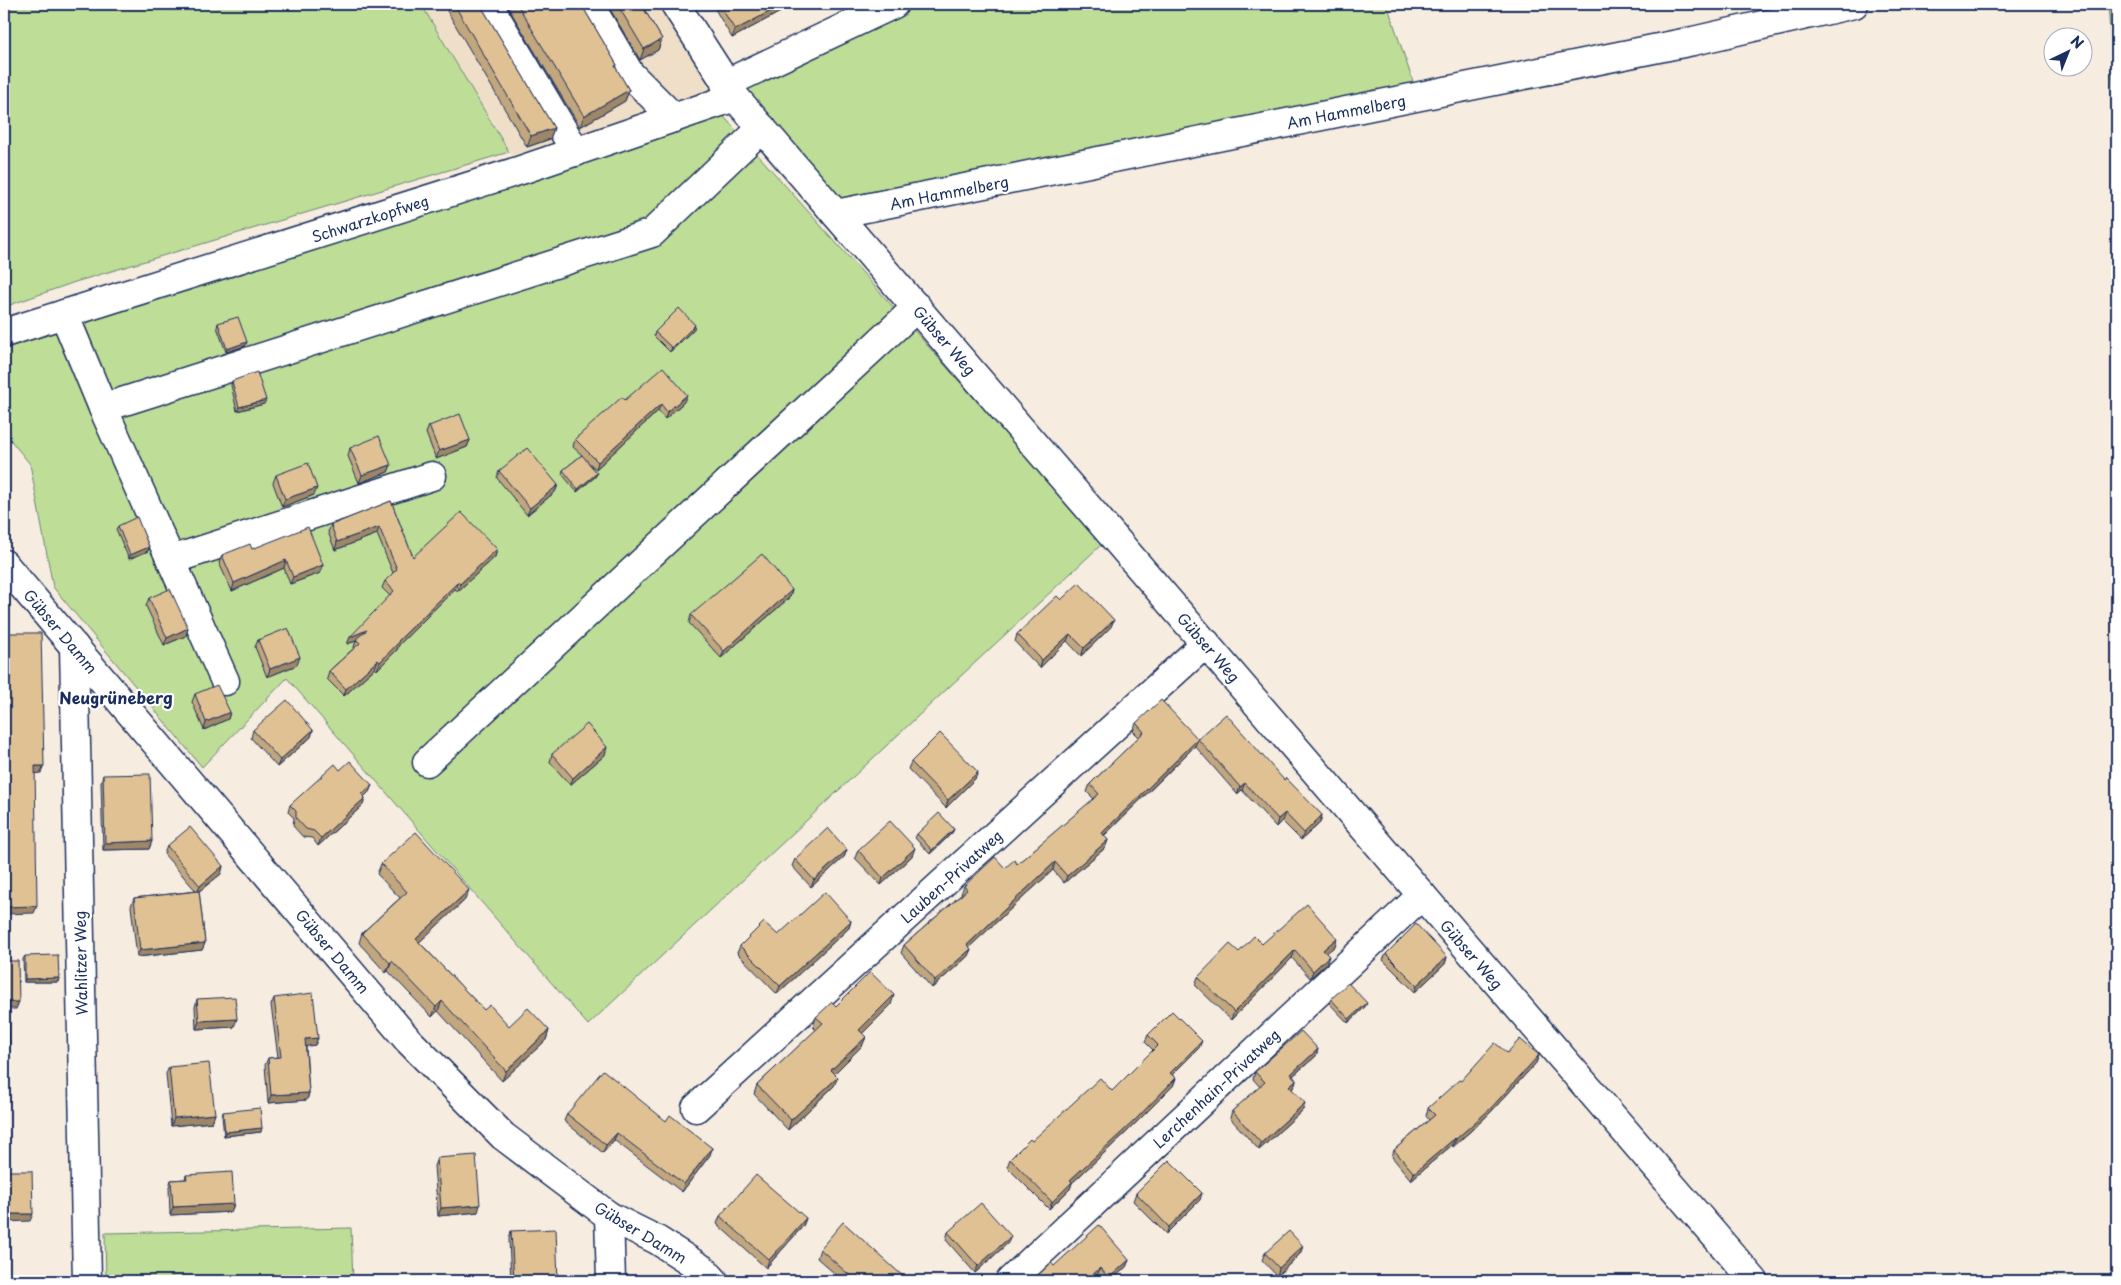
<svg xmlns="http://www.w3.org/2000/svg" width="2121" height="1285" viewBox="0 0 2121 1285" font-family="'Playpen Sans',sans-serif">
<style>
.built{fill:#efdfc8}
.green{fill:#bedd96;stroke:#6c867a}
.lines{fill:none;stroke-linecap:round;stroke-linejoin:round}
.minor-casing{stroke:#1b2f5e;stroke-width:31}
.minor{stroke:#fff;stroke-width:28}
.wall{fill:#c1a67e;stroke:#1b2f5e}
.shaded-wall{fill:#9d8767;stroke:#1b2f5e}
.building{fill:#e0c193;stroke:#1b2f5e}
.labels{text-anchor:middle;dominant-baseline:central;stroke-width:4.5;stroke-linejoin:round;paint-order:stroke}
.street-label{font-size:15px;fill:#1b2f5e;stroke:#fff}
.neighbourhood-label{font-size:16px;font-weight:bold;fill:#1b2f5e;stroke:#fff}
</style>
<rect width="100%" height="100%" fill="#f6ecdf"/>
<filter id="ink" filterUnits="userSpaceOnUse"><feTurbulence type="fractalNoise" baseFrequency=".02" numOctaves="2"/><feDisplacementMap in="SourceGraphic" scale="10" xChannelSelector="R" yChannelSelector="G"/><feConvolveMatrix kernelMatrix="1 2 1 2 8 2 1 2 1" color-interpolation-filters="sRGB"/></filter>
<g filter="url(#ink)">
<polygon class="built" points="421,4 675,4 735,97 521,170"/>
<g class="green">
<polygon points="4,4 421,4 509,152 75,282 4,307"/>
<polygon points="894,4 1387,4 1418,97 836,214 725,84"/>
<polygon points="2108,4 2117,4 2117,140"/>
<polygon points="718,110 1103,543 588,1025 287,678 202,767 53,587 30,464 4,432 4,349 529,179"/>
<polygon points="351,1228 353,1281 106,1281 105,1233"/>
</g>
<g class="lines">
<defs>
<g id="minor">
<polyline points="488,4 576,152"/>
<polyline points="589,4 630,74 674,118"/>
<polyline points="675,4 735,97 1754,1281"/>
<polyline points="725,84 894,4"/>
<polyline points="836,214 1693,41 1854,4"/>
<polyline points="64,314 103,408 225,681"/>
<polyline points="4,333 521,170 735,97"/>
<polyline points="103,408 652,233 762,128"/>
<polyline points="171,560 432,476"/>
<polyline points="4,564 408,1040 503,1136 609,1216 657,1240 704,1270 714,1281"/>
<polyline points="74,646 87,1281"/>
<polyline points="427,762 917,307"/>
<polyline points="696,1108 1206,643"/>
<polyline points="609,1216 611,1281"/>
<polyline points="1010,1281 1422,895"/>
</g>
</defs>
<use href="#minor" class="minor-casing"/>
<use href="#minor" class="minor"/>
</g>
<g class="wall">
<polygon points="443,4 480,4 554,128 550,139 527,147"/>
<polygon points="506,4 581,4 617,65 616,68 629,90 625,101 580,127"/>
<polygon points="607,4 641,4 662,39 658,50 640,60"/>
<polygon points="712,4 795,4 732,38"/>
<polygon points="218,323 247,342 245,346 226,352 217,327"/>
<polygon points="694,329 670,352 654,336 655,332"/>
<polygon points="232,381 264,404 237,411 231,385"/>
<polygon points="625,400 684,402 665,419 658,411 596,469 588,462 596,476 577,492 562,474 563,470 582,455 573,447 575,439"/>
<polygon points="429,426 470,440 467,447 436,459 426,433"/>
<polygon points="350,448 391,465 388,472 359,483 348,456"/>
<polygon points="499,471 558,485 555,492 527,515 497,478"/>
<polygon points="276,475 314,495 282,507 273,483"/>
<polygon points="391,501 413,557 497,549 495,557 458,591 455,589 399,645 397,650 377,670 375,668 344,696 327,679 329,671 354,648 354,647 356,641 347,644 390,596 382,588 385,581 393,573 377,534 335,550 328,532 331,525"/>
<polygon points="118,526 149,547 148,551 129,559 116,529"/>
<polygon points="252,549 323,565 320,573 290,584 284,568 232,591 219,563 222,555"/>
<polygon points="792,590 790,597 721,658 689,623 691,615"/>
<polygon points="149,598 188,628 186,636 164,645 146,606"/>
<polygon points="1111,627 1081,656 1067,641 1040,668 1015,642 1017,634"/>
<polygon points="258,640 297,665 267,677 255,647"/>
<polygon points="195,694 230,712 228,719 204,730 192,702"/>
<polygon points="1136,723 1198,739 1284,780 1322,815 1320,823 1301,840 1282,821 1276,827 1242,790 1237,794 1195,746 1104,836 1108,840 1105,848 1064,883 1053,870 969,947 971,949 968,956 932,988 901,953 904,945 962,894 961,894 964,886 1005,868 1017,864 1094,799 1087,792 1090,784 1139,737 1133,731"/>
<polygon points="253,730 313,730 311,737 277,767 251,738"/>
<polygon points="552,754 605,755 570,785 550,762"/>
<polygon points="911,762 978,772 975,779 946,808 908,769"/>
<polygon points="340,770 372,785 369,792 364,797 365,798 363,805 318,846 312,838 303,837 293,826 294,818 288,812 290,805"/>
<polygon points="103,775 152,841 149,849 103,850 101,783"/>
<polygon points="954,829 952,833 930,854 915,838 917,834"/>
<polygon points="167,846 223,866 221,874 199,891 205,943 202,950 137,957 131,906 134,898 196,891 164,854"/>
<polygon points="847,850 844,857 811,887 792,866 795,859"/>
<polygon points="858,850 912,856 881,885 855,858"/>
<polygon points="381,864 465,900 419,942 484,1010 509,1026 549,1030 546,1040 502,1081 438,1011 432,1017 388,971 386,973 359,943 362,933 400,898 377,874"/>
<polygon points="851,921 849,928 777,994 737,953 740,946 778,935"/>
<polygon points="1337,938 1335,946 1326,953 1329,956 1326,964 1310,978 1292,958 1231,1020 1195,985 1198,977 1239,952 1262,944"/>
<polygon points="1386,954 1447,957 1445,964 1415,992 1383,960"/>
<polygon points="25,956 59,978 58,982 24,982 23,959"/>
<polygon points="274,998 318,1038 315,1045 306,1046 309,1093 307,1100 268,1103 265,1065 268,1058 278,1057 271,1005"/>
<polygon points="197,999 234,1027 196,1029 195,1007"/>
<polygon points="1331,999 1365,1007 1348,1023 1329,1003"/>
<polygon points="891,1005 862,1033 866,1037 862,1046 834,1073 834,1086 788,1130 754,1094 757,1085 816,1030 813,1027 816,1017 836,1006"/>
<polygon points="1148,1035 1199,1048 1172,1075 1176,1078 1173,1086 1131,1128 1072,1183 1070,1189 1049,1209 1007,1167 1010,1159 1112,1091 1153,1050 1145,1042"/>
<polygon points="1318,1049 1316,1056 1293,1076 1296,1080 1294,1087 1292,1089 1303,1110 1259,1150 1230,1118 1232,1111 1260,1087 1253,1079 1255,1072"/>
<polygon points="1507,1053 1539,1055 1536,1063 1488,1115 1453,1147 1452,1145 1411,1180 1392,1157 1394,1150 1429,1120 1426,1116 1428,1108"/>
<polygon points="169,1067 215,1114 212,1122 171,1126 166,1074"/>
<polygon points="223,1112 261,1132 224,1136 222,1116"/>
<polygon points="567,1114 666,1121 712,1148 710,1155 682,1192 614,1140 603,1153 564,1121"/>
<polygon points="437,1158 478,1212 438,1216 434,1166"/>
<polygon points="186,1175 234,1204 231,1212 170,1215 169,1187 171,1180 185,1179"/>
<polygon points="1136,1193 1200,1200 1166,1234 1133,1201"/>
<polygon points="720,1216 806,1218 803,1226 766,1268 717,1224"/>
<polygon points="511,1231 558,1281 511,1281 509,1239"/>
<polygon points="948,1232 1008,1243 975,1273 946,1240"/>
<polygon points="1303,1246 1300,1254 1277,1276 1262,1260 1265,1253"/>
<polygon points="820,1249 905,1278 904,1281 843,1281 817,1258"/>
<polygon points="1129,1260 1126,1267 1111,1281 1102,1281 1097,1276 1091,1281 1032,1281 1054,1266"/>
</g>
<g class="shaded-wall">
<polygon points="784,4 795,4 732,38 735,30"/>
<polygon points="662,39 658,50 640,60 644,49"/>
<polygon points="629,90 625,101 580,127 584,116"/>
<polygon points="554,128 550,139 527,147 531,136"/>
<polygon points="695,325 694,329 670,352 672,348"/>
<polygon points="247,342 245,346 226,352 227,349"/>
<polygon points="687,395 684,402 665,419 667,412"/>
<polygon points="266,400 264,404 237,411 239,407"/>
<polygon points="661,404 658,411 596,469 598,462"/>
<polygon points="470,440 467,447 436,459 439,451"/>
<polygon points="391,465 388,472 359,483 362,475"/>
<polygon points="597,473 596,476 577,492 578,489"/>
<polygon points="558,485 555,492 527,515 530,508"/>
<polygon points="317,488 314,495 282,507 285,499"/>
<polygon points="379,527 377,534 335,550 337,542"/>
<polygon points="149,547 148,551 129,559 130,555"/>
<polygon points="497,549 495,557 458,591 460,584"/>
<polygon points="286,560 284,568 232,591 234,583"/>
<polygon points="323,565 320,573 290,584 293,577"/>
<polygon points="458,582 455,589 399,645 397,650 377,670 380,662 398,641"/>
<polygon points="792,590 790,597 721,658 724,651"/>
<polygon points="1114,620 1111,627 1081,656 1084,648"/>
<polygon points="188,628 186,636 164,645 167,638"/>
<polygon points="367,630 356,641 347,644 350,637"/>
<polygon points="1070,634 1067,641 1040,668 1042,660"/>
<polygon points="300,657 297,665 267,677 270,669"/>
<polygon points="378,660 375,668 344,696 346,689"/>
<polygon points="230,712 228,719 204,730 206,722"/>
<polygon points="313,730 311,737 277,767 280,760"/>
<polygon points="1198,739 1195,746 1099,840 1102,833"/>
<polygon points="607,747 605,755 570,785 573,778"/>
<polygon points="35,766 44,766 41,773 32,774"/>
<polygon points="978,772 975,779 946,808 948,800"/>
<polygon points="1245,783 1242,790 1237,794 1240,787"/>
<polygon points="372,785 369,792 359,802 362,794"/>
<polygon points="365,798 363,805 318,846 321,838"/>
<polygon points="1285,813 1282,821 1276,827 1278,819"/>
<polygon points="1322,815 1320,823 1301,840 1304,833"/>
<polygon points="954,829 952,833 930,854 932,850"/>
<polygon points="1108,840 1105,848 1064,883 1067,876"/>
<polygon points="152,841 149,849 103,850 105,843"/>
<polygon points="915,848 912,856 881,885 883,878"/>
<polygon points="847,850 844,857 811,887 814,880"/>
<polygon points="1055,862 1053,870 964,952 967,945"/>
<polygon points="223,866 221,874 197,893 200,886"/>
<polygon points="469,890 465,900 413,948 416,939"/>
<polygon points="37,906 34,913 4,914 4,907"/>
<polygon points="851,921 849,928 777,994 780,986"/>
<polygon points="1337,938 1335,946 1321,958 1323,950"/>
<polygon points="205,943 202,950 137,957 140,950"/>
<polygon points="971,949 968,956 932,988 935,980"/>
<polygon points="1295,950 1292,958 1231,1020 1234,1012"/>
<polygon points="1329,956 1326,964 1310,978 1313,971"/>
<polygon points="1447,957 1445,964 1415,992 1417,985"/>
<polygon points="392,961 388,971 386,973 390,963"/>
<polygon points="59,978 58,982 24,982 25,979"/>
<polygon points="894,995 891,1005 856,1040 859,1030"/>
<polygon points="442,1001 438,1011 432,1017 436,1007"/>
<polygon points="9,1002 19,1002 16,1009 7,1009"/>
<polygon points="1367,1003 1365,1007 1348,1023 1349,1019"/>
<polygon points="237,1019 234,1027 196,1029 199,1021"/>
<polygon points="549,1030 546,1040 502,1081 506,1071"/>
<polygon points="866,1037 862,1046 828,1080 831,1070"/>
<polygon points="318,1038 315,1045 303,1047 305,1039"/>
<polygon points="1202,1041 1199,1048 1167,1080 1170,1073"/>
<polygon points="1318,1049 1316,1056 1288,1080 1291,1074"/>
<polygon points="1539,1055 1536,1063 1488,1115 1453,1147 1456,1139"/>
<polygon points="4,1073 10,1073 8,1080 4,1080"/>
<polygon points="838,1077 834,1086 788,1130 791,1120"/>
<polygon points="1176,1078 1173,1086 1131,1128 1072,1183 1070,1189 1049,1209 1052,1202 1070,1180"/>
<polygon points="1296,1080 1294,1087 1287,1093 1289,1086"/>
<polygon points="309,1093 307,1100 268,1103 271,1095"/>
<polygon points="1305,1103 1303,1110 1259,1150 1261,1143"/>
<polygon points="215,1114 212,1122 171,1126 174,1118"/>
<polygon points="262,1128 261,1132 224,1136 225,1132"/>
<polygon points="617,1133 614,1140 603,1153 606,1145"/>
<polygon points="1455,1138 1452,1145 1411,1180 1414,1173"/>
<polygon points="712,1148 710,1155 682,1192 684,1184"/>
<polygon points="1202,1193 1200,1200 1166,1234 1169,1227"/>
<polygon points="234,1204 231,1212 170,1215 173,1207"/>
<polygon points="480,1205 478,1212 438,1216 441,1208"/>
<polygon points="4,1214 33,1214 30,1221 4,1222"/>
<polygon points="806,1218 803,1226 766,1268 769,1260"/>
<polygon points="1011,1236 1008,1243 975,1273 978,1266"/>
<polygon points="1303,1246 1300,1254 1277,1276 1279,1268"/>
<polygon points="1129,1260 1126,1267 1111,1281 1108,1281 1109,1278"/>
<polygon points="1100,1268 1097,1276 1091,1281 1086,1281"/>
</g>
<g class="building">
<polygon points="454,4 480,4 554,128 531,136"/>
<polygon points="517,4 581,4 617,65 615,66 629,90 584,116"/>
<polygon points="617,4 641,4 662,39 644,49"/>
<polygon points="719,4 784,4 735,30"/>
<polygon points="679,308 695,325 672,348 655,332"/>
<polygon points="238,317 247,342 227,349 218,323"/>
<polygon points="663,367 687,395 667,412 661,404 598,462 575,439 622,397 625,400"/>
<polygon points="257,372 266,400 239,407 232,381"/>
<polygon points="460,414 470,440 439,451 429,426"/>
<polygon points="379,436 391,465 362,475 350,448"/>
<polygon points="527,448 558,485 530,508 499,471"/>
<polygon points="582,455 597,473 578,489 563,470"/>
<polygon points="308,463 317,488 285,499 276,475"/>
<polygon points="391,501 413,557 461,512 497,549 460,584 458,582 398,641 399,642 380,662 378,660 346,689 329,671 360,643 356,639 367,630 350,637 394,591 385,581 397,569 379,527 337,542 331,525"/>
<polygon points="137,517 149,547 130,555 118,526"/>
<polygon points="308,527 323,565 293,577 286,560 234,583 222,555 250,544 252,549"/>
<polygon points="762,554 792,590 724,651 691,615"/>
<polygon points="1079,583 1114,620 1084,648 1070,634 1042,660 1017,634 1057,596 1061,600"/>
<polygon points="170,589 188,628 167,638 149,598"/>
<polygon points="288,628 300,657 270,669 258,640"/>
<polygon points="4,633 41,633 44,766 35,766 37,906 4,907"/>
<polygon points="217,685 230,712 206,722 195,694"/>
<polygon points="287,700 313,730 280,760 253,730"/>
<polygon points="1161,700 1198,739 1102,833 1108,840 1067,876 1055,862 967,945 971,949 935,980 904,945 967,890 964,886 995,857 1005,868 1014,860 1017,864 1099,794 1090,784 1144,732 1136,723"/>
<polygon points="1226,714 1284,780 1286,778 1322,815 1304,833 1285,813 1278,819 1245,783 1240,787 1198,739"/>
<polygon points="587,724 607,747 573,778 552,754"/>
<polygon points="940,733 978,772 948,800 911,762"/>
<polygon points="350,761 372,785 362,794 365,798 321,838 314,831 306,829 296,818 296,811 290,805 335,764 340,770"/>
<polygon points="150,774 152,841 105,843 103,775"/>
<polygon points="939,813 954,829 932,850 917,834"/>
<polygon points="890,821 915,848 883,878 858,850"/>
<polygon points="190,827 223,866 200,886 167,846"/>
<polygon points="828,828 847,850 814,880 795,859"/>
<polygon points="416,832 469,890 416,939 484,1010 490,1005 509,1026 528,1008 549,1030 506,1071 442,1001 436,1007 392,961 390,963 362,933 407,892 381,864"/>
<polygon points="199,891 205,943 140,950 134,898"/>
<polygon points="825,892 851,921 780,986 740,946 764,922 778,935"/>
<polygon points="1307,904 1337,938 1323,950 1329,956 1313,971 1295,950 1234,1012 1198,977 1230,944 1239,952 1254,936 1262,944"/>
<polygon points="1416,924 1447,957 1417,985 1386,954"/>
<polygon points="58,955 59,978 25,979 25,956"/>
<polygon points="4,961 18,961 19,1002 9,1002 10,1073 4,1073"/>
<polygon points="870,972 894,995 859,1030 866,1037 831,1070 838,1077 791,1120 757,1085 823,1023 816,1017 832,1002 836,1006"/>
<polygon points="1348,983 1367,1003 1349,1019 1331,999"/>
<polygon points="313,993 318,1038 305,1039 309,1093 271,1095 268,1058 281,1057 274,998"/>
<polygon points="235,997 237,1019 199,1021 197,999"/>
<polygon points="1172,1011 1202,1041 1170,1073 1176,1078 1134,1121 1070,1180 1072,1182 1052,1202 1010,1159 1030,1139 1032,1141 1100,1078 1112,1091 1158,1045 1148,1035"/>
<polygon points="1301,1031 1318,1049 1291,1074 1296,1080 1289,1086 1305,1103 1261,1143 1232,1111 1265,1082 1255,1072"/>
<polygon points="1520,1039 1539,1055 1491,1108 1456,1139 1455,1138 1414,1173 1394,1150 1435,1115 1428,1108 1459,1080 1461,1081 1495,1043 1507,1053"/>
<polygon points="209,1063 215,1114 174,1118 169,1067"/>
<polygon points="603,1070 666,1121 670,1115 712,1148 684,1184 617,1133 606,1145 567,1114"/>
<polygon points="260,1108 262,1128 225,1132 223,1112"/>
<polygon points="476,1155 480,1205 441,1208 437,1158"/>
<polygon points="1169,1160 1202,1193 1169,1227 1136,1193"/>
<polygon points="4,1171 32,1171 33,1214 4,1214"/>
<polygon points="232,1172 234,1204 173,1207 171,1180 187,1179 186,1175"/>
<polygon points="756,1175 806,1218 769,1260 720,1216"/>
<polygon points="981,1203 1011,1236 978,1266 948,1232"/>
<polygon points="843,1222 905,1278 903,1281 856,1281 820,1249"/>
<polygon points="1099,1225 1129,1260 1109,1278 1100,1268 1086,1281 1032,1281 1051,1263 1054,1266"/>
<polygon points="556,1229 558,1281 514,1281 511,1231"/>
<polygon points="1289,1231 1303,1246 1279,1268 1265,1253"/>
</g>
</g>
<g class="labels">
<g class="street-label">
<text transform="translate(1346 111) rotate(-11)">Am Hammelberg</text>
<text transform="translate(949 192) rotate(-11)">Am Hammelberg</text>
<text transform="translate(370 218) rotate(-18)">Schwarzkopfweg</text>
<text transform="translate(945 340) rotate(49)">Gübser Weg</text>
<text transform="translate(61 631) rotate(50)">Gübser Damm</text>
<text transform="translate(1209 647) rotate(49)">Gübser Weg</text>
<text transform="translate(951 876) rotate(-42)">Lauben-Privatweg</text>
<text transform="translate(333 951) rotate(50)">Gübser Damm</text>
<text transform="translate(1472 954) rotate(49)">Gübser Weg</text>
<text transform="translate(80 963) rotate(-91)">Wahlitzer Weg</text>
<text transform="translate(1216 1088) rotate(-43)">Lerchenhain-Privatweg</text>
<text transform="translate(641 1232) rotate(31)">Gübser Damm</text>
</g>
<g class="neighbourhood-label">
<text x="116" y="697">Neugrüneberg</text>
</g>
</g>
<rect width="2121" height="1285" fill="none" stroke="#fff" stroke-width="20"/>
<rect x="10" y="10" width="2101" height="1265" fill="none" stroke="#1b2f5e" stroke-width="2" filter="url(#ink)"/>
<g transform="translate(2068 52) rotate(43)"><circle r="24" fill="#ffffff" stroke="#a4acbf"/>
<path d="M0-4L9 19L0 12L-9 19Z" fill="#1b2f5e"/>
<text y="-8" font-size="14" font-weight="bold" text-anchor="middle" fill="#1b2f5e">N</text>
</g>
</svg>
